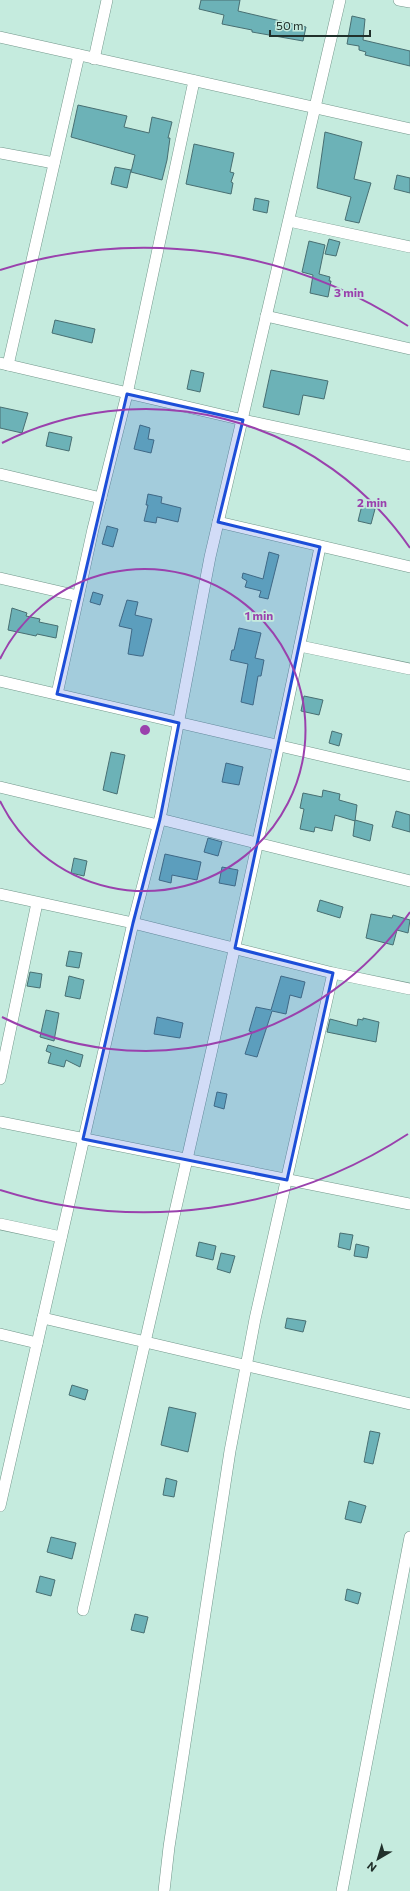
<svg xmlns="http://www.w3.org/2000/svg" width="410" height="1891" viewBox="0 0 410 1891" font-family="Commissioner,sans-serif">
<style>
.building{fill:#6cb2b7;stroke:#486f72}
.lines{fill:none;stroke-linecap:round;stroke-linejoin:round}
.street-casing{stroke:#73978b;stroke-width:12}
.street{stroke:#fff;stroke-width:11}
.marked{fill:#1d4ed8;fill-opacity:0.2;stroke:#1d4ed8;stroke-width:3;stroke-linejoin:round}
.ring{fill:none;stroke:#9a41ad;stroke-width:2}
.centre{fill:#9a41ad;stroke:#c5ebde;stroke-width:2}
.ring-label{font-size:12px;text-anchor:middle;font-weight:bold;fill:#9a41ad;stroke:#c5ebde;stroke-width:3.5;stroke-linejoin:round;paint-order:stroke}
</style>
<rect width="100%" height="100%" fill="#c5ebde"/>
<g class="building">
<polygon points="201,0 240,0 238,11 306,27 303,41 252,32 252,30 222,24 224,15 199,9"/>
<polygon points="352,16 365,19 363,40 410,51 410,66 365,55 366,52 359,50 359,46 347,44"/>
<polygon points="78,105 127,116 124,127 149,133 152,117 172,122 168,138 170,138 167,160 162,180 131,172 135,155 71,137"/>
<polygon points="325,132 362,142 354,179 371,183 359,223 345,220 351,197 317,188"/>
<polygon points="194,144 234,153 230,172 234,173 231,182 233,183 231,194 186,184"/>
<polygon points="115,167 131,170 127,188 111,184"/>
<polygon points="397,175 410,178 410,193 394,189"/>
<polygon points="255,198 269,201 267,213 253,210"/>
<polygon points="329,239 340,242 336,256 325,254"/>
<polygon points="309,241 325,245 319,274 330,277 329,281 331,281 328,297 310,293 313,275 302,272"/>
<polygon points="55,320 95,329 92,343 52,333"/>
<polygon points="191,370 204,373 200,392 187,389"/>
<polygon points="271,370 328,381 324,399 303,395 299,415 263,407"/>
<polygon points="0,407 28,413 22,433 0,428"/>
<polygon points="140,425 150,428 148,439 154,440 151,453 134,449"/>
<polygon points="49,432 72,437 69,451 46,446"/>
<polygon points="148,494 162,497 161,503 181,508 178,522 157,517 156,523 144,521 148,505 146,505"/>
<polygon points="362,505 375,509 371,524 358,521"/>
<polygon points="107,526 118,529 113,547 102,544"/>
<polygon points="269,552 279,555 268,599 259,597 261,591 245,587 247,581 242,578 243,573 263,579"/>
<polygon points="93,592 103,595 100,605 90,602"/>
<polygon points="127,600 138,602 135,615 152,619 143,656 140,656 128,654 132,629 119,626"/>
<polygon points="12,608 27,613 26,616 40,619 39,622 58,626 56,638 37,634 36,636 8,630"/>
<polygon points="239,628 261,633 255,658 264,660 261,676 258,676 253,705 241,702 248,664 230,660 232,650 234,650"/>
<polygon points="304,696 323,700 319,715 301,711"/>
<polygon points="332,731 342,734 339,746 329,743"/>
<polygon points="111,752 125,755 117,794 103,790"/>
<polygon points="226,763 243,767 239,785 222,782"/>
<polygon points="323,790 340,794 339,800 357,805 355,821 335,815 332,831 315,827 314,832 300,829 304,809 300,808 303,793 322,797"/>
<polygon points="396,811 410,815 410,832 392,827"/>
<polygon points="355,820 373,825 370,841 353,836"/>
<polygon points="208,838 222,842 218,856 204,852"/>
<polygon points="165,854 201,862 197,880 172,875 171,883 159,880"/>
<polygon points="74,858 87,861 84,876 71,873"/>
<polygon points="222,867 238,870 235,886 219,883"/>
<polygon points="320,900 343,907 340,918 317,911"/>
<polygon points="371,914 392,918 393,915 410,920 408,933 397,930 393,945 366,938"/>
<polygon points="69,951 82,953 79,968 66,966"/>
<polygon points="30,972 42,974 40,988 27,986"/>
<polygon points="69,976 84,980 80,999 65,996"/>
<polygon points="281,976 305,982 301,998 290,995 286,1014 272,1011 257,1057 245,1054 252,1032 249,1031 256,1007 271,1010"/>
<polygon points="46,1010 59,1013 54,1041 40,1037"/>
<polygon points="157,1017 183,1023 180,1038 154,1034"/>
<polygon points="363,1018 379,1022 376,1042 327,1032 330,1019 357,1026 358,1019 363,1020"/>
<polygon points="48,1045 83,1055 80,1067 66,1060 64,1067 48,1063 51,1053 46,1051"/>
<polygon points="217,1092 227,1094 224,1109 214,1106"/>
<polygon points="340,1233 353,1235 350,1250 338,1247"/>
<polygon points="199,1242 216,1246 213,1260 196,1256"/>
<polygon points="356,1244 369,1247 367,1258 354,1256"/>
<polygon points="221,1253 235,1256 230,1273 217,1269"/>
<polygon points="287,1318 306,1321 303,1332 285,1328"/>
<polygon points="72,1385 88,1390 85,1400 69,1395"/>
<polygon points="169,1407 196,1413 188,1452 161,1445"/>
<polygon points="370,1431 380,1433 373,1464 364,1462"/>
<polygon points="166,1478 177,1481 174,1497 163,1495"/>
<polygon points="349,1501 366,1506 361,1523 345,1519"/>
<polygon points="51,1537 76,1543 72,1559 47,1552"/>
<polygon points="40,1576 55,1580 51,1596 36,1592"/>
<polygon points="347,1589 361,1593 358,1604 345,1600"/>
<polygon points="135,1614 148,1617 144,1633 131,1630"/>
</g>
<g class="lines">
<defs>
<g id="street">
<polyline points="399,0 410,2"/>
<polyline points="0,37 410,129"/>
<polyline points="94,59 107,0"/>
<polyline points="0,153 54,163"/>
<polyline points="289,221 410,247"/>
<polyline points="266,316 410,349"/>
<polyline points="0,363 243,420 410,456"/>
<polyline points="8,365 79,55"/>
<polyline points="0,474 101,498"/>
<polyline points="218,522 410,567"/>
<polyline points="0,578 78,596"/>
<polyline points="300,646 410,669"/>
<polyline points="0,681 410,776"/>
<polyline points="57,694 93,529 127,394 194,81"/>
<polyline points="0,787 158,825"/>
<polyline points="160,819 410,881"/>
<polyline points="0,894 133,923 333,973 410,989"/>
<polyline points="0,1079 37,903"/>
<polyline points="0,1122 410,1204"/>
<polyline points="0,1224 61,1237"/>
<polyline points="43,1318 410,1404"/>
<polyline points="0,1334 37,1343"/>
<polyline points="0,1506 133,923 160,819 210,557 340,0"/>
<path d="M83,1610C165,1256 248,902 320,547"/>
<polyline points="164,1891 169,1847 230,1451 255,1319 333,973"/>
<polyline points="342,1891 410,1537"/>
</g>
</defs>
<use href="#street" class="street-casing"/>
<use href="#street" class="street"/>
</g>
<path class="marked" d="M127,394L243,420L218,522L320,547L235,948L333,973L287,1180L83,1139L133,923L160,819L179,723L57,694Z"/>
<g class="ring">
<path d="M0 659A161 161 0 1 1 0 801"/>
<path d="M410 912A321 321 0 0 1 2 1017M2 443A321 321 0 0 1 410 548"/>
<path d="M408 1134A482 482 0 0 1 0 1190M0 270A482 482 0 0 1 408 326"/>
</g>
<circle cx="145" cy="730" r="6" class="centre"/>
<g class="ring-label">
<text x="349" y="297">3 min</text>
<text x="372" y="507">2 min</text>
<text x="259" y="620">1 min</text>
</g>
<g transform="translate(378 1859) rotate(218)" stroke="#c5ebde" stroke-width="3" paint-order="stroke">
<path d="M0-3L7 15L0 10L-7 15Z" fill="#21302b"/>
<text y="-6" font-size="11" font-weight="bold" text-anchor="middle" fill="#21302b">N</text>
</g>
<path d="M270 30v6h100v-6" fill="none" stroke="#21302b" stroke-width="2"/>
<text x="276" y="30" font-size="12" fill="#21302b" stroke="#c5ebde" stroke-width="3" paint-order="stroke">50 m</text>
</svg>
